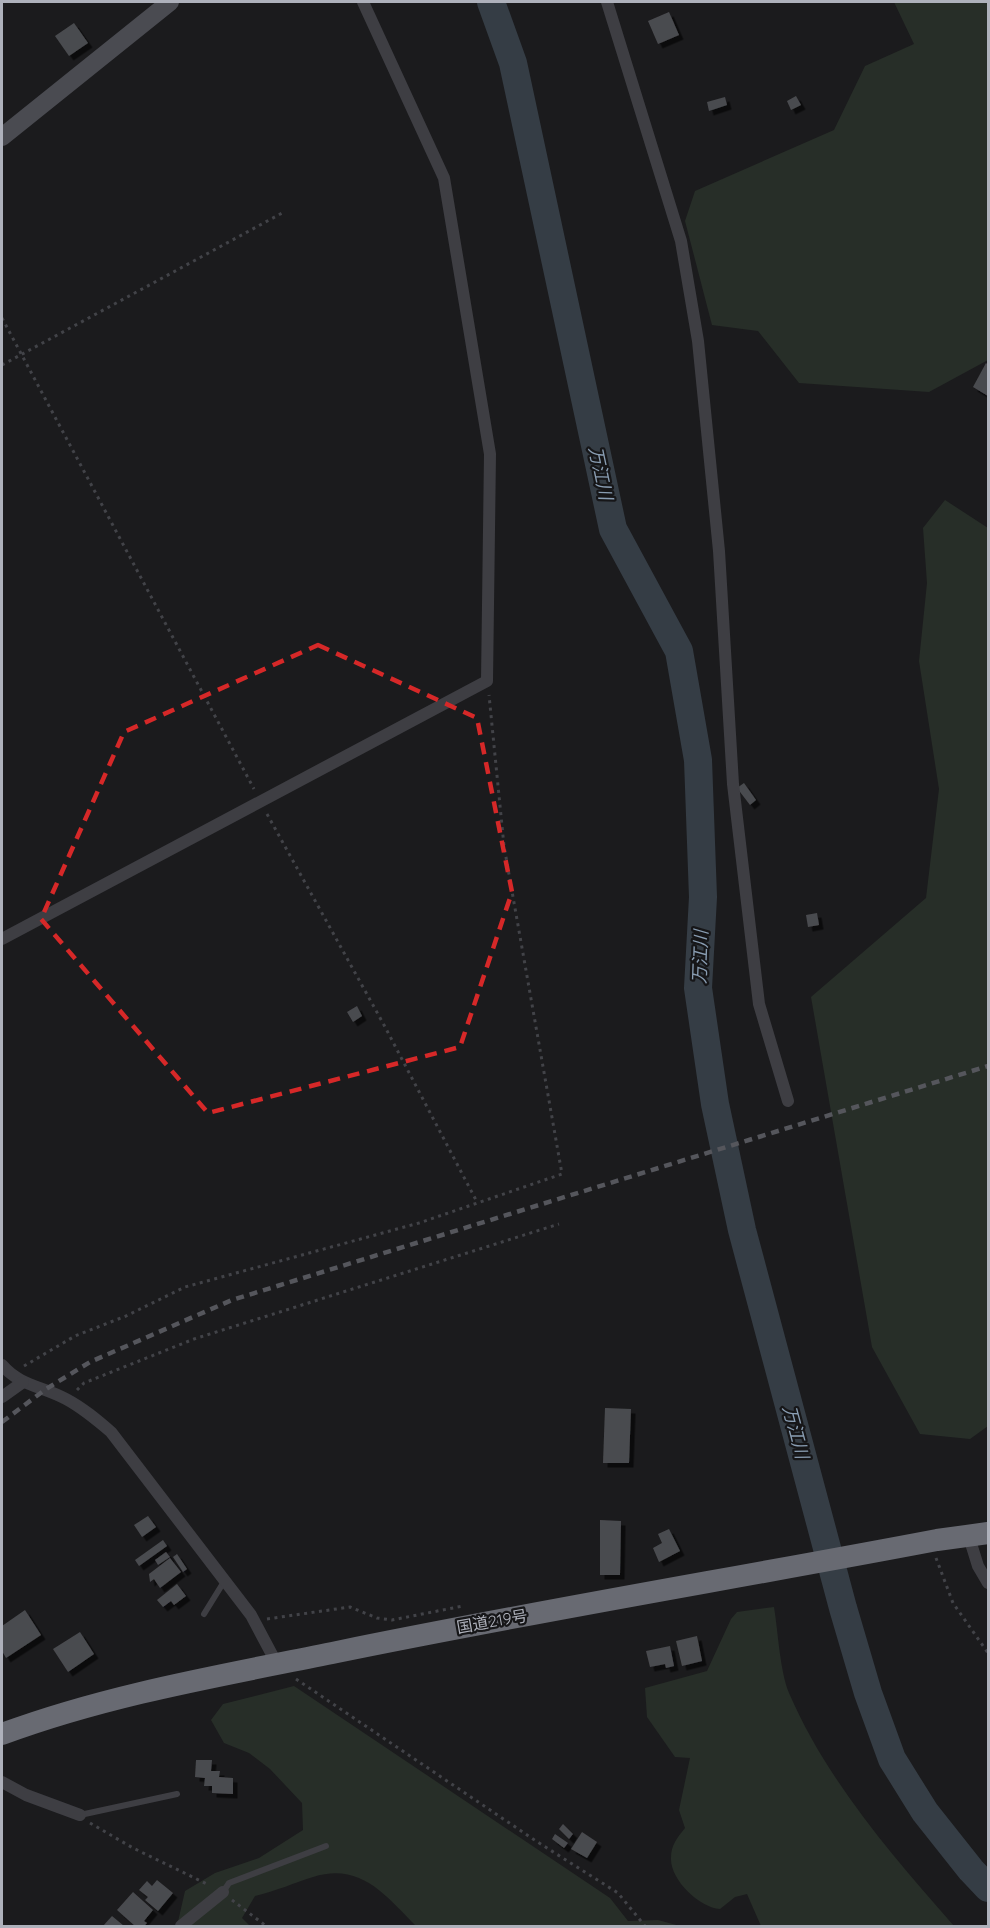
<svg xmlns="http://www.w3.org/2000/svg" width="990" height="1928" viewBox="0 0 990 1928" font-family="Quicksand,'Noto Sans JP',sans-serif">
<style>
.green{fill:#272e28}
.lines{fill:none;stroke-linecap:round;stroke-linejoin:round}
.river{stroke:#353d45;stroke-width:28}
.building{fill:#4a4b4f;filter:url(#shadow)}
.path{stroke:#424348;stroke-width:3;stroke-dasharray:3 4.5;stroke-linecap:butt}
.lane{stroke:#3e3e43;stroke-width:6}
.street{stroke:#3e3e43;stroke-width:12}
.secondary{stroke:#4a4b51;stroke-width:18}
.highway{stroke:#686a72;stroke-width:22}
.rail{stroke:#55565c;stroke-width:4.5;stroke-dasharray:8 6;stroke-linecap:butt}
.marked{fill:none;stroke:#d62828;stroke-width:4.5;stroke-dasharray:12 8;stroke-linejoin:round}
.labels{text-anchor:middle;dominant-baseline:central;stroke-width:4.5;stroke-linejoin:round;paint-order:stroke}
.street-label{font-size:16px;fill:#aeb1bb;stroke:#161618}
.water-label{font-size:18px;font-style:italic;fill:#899db2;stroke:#161618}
</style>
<defs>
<filter id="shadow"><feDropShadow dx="4.5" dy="4.5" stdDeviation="0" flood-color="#0009"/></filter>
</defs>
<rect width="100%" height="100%" fill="#1b1b1d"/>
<g class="green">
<polygon points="894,2 988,2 988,360 929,392 799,383 758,331 712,325 685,221 695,191 834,130 865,66 914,44"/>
<polygon points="945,500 988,528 988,1426 970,1439 920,1434 872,1347 811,997 926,898 939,789 919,661 927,583 923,528"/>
<path d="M774,1607C778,1631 780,1672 789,1693C827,1781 892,1855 954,1926H761L747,1894L735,1897L720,1909C700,1908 670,1880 671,1858C671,1845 677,1838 685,1828L679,1810L690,1758L675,1757L647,1717L645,1688L707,1671L731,1619L737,1612Z"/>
<path d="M294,1686L610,1898L628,1921L658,1920L680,1926H416C386,1896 361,1862 313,1877C294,1883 276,1891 255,1896L242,1918L250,1926H177L185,1891L215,1873L259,1858L303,1830L302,1803L270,1769L249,1753L224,1743L211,1720L223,1704Z"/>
</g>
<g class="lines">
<polyline class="river" points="491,2 513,63 613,529 679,651 698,760 703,897 698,988 715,1104 742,1230 843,1608 868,1693 892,1759 925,1812 971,1870 988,1888"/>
</g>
<g class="building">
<polygon points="669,12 679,35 658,44 648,21"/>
<polygon points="74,23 88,43 69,56 55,36"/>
<polygon points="796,96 801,105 791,110 787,101"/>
<polygon points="725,97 727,105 709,111 707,102"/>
<polygon points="986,363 988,365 988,396 973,387"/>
<polygon points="744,783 756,800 750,805 737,788"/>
<polygon points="817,913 819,925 808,927 806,915"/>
<polygon points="357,1006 362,1016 353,1022 347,1012"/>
<polygon points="605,1408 631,1409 629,1463 603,1463"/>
<polygon points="148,1516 156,1527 142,1537 134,1525"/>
<polygon points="600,1520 621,1521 620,1575 600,1575"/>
<polygon points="669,1529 680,1551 659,1562 653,1548 662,1543 658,1534"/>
<polygon points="163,1540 167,1546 139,1566 135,1560"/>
<polygon points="166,1552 170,1557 158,1565 155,1560"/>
<polygon points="177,1554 187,1569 183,1572 173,1557"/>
<polygon points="170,1558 181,1572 160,1588 154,1579 150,1582 149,1574"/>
<polygon points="177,1584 186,1596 174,1605 171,1601 163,1607 157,1600"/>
<polygon points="25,1610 41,1635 6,1658 2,1651 2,1626"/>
<polygon points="80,1632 94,1654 68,1672 53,1649"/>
<polygon points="697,1636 702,1661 682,1666 676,1641"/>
<polygon points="670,1646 674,1666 666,1668 665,1664 650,1667 646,1651"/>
<polygon points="196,1760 212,1760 211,1771 220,1771 219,1777 233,1778 233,1794 212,1793 212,1786 204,1786 205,1778 195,1777"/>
<polygon points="563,1824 573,1834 569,1839 559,1829"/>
<polygon points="582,1832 597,1842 587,1858 571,1849"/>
<polygon points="555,1834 568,1843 564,1848 552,1839"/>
<polygon points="157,1880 173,1893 158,1911 145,1900 148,1897 139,1890 147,1881 152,1886"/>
<polygon points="133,1892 153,1910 144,1921 147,1923 144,1926 135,1926 117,1910"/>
<polygon points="112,1916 124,1926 103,1926"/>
</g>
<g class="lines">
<g class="path">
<polyline points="2,318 254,789"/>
<polyline points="2,365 284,212"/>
<polyline points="267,814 384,1025 477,1202"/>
<polyline points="24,1366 75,1336 126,1316 185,1287 419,1223 562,1174 504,846 489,695"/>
<polyline points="77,1390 84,1383 194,1339 559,1224"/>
<polyline points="936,1558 953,1603 988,1653"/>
<polyline points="267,1619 350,1607 377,1618 392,1620 463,1606"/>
<polyline points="296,1679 536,1841 618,1893 645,1926"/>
<polyline points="90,1823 133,1848 209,1885"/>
<polyline points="232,1900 266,1926"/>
</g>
<g class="lane">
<polyline points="204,1614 225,1580"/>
<polyline points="80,1815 177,1794"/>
<polyline points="223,1892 229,1883 326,1846"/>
</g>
<g class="street">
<polyline points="607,2 681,241 698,341 719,551 733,784 759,1004 788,1101"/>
<polyline points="2,939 487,681 490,454 444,178 363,2"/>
<path d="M2,1365C20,1386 42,1386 66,1399C83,1408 97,1420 111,1432L251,1615L277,1664"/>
<polyline points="2,1397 23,1382"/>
<polyline points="969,1537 978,1566 988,1583"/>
<polyline points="2,1782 26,1795 80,1815"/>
<polyline points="181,1926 223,1892"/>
</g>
<polyline class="secondary" points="2,137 170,2"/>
<path class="highway" d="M2,1734C110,1694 224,1675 337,1652C536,1611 737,1578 937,1540L988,1533"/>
<polyline class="rail" points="2,1422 46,1389 90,1362 232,1300 988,1066"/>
</g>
<path class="marked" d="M318,645L477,718L512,892L460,1047L208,1113L41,919L124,732Z"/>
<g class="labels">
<g class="street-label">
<text transform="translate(492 1621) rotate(-10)">国道219号</text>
</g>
<g class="water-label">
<text transform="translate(601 473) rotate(78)">万江川</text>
<text transform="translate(700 957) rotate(-88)">万江川</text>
<text transform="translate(796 1432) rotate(75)">万江川</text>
</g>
</g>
<rect width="990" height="1928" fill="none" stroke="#aeb1bb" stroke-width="6"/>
</svg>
